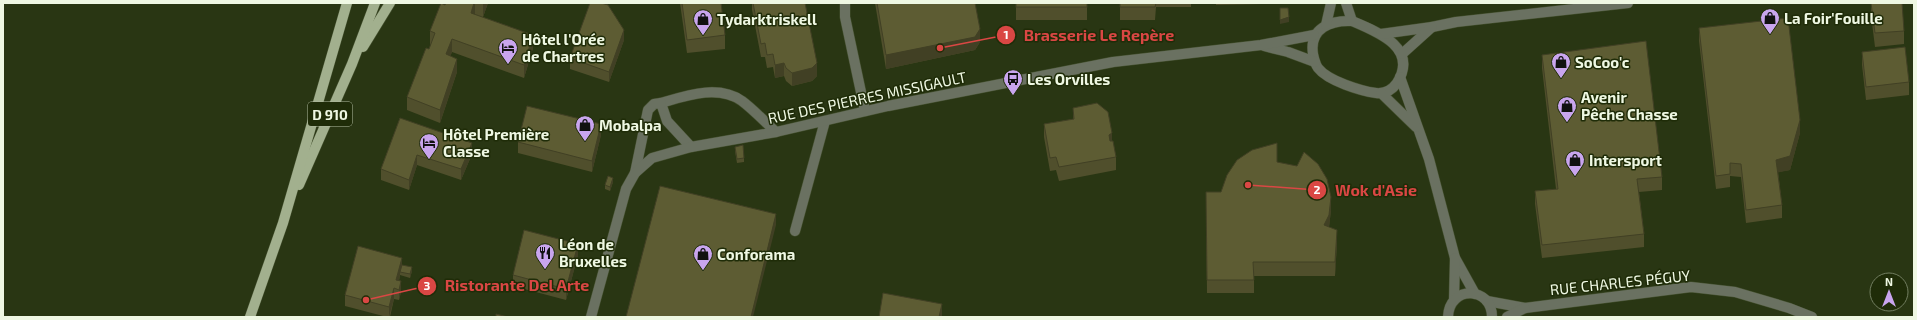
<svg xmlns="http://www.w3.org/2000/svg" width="1917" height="320" viewBox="0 0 1917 320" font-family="'Exo 2',sans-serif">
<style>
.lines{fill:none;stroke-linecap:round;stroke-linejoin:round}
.minor-casing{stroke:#455130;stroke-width:11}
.major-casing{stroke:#455130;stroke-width:11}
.minor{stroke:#6a7161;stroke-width:10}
.major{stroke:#a2b08e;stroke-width:10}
.wall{fill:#504f2c}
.shaded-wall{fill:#414024}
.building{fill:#5d5c33;stroke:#414024}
.labels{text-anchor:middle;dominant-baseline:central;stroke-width:3;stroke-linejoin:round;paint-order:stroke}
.shield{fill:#1f2c08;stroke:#b1bba1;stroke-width:1}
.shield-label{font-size:14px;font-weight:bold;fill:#eff8e3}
.poi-label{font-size:15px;font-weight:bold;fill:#eff8e3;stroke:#1f2c08;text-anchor:start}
.street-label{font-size:15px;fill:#eff8e3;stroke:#1f2c08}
.leader{fill:none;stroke:#da4744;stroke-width:1.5}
.callout-dot{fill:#da4744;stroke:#1f2c08;stroke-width:1.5}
.mark-label{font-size:12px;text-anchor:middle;font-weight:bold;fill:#fff}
.callout-label{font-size:16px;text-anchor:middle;font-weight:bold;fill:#da4744;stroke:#1f2c08;stroke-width:3;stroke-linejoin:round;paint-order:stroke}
</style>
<rect width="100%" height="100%" fill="#293613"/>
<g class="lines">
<defs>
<g id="minor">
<polyline points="845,3 845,17 865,111"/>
<path d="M1346,3L1352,21C1378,32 1419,48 1397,83C1392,90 1385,94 1376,93C1361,91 1328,81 1318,68C1315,64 1314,59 1313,54C1309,28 1331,20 1352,21"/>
<polyline points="1326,25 1331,3"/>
<polyline points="1381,34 1432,27 1456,22 1628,3"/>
<polyline points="1264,46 1288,52 1315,62"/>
<polyline points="1402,54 1432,27"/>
<polyline points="1400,77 1429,159 1455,258 1475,294"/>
<polyline points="1381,93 1416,127"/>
<path d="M691,147L667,121L661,103C685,96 718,84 742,101C754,110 765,122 776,132"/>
<polyline points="635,173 648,110 654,104 661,103"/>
<polyline points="795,231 825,121"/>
<polyline points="1454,300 1455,258"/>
<polyline points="1487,301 1525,308 1691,287 1735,292 1789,308 1812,317"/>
<polyline points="591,317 626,189 635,173 652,158 691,147 776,132 888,106 1113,62 1261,45 1314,35"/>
<path d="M1448,317C1449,285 1492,286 1492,317"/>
<polyline points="1507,317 1525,308"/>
</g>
<g id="major">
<polyline points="363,47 390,3"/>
<polyline points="299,185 352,64 375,3"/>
<polyline points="250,317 283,223 347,3"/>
</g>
</defs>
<use href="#minor" class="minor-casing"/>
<use href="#major" class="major-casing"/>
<use href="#minor" class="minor"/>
<use href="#major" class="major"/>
</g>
<g class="wall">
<polygon points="446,3 488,3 483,17 533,48 524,78 452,52 450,56 457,72 440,123 407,110 407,97 431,45 430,44 430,31"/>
<polygon points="680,3 721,3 725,35 725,49 687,53"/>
<polygon points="752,3 805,3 817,76 812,81 792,86 786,81 784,76 775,78 773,67 767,68 765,57 761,57 752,10"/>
<polygon points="875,3 975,3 980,42 975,50 886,69"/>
<rect x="1016" y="3" width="71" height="17"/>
<polygon points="1120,3 1191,3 1191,7 1156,7 1155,20 1120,20"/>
<polygon points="1216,3 1263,3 1263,4 1216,5"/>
<polygon points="1871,3 1904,31 1904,44 1875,47 1871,15"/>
<polygon points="1699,28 1800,133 1790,170 1778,172 1782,205 1782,218 1746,223 1741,177 1730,176 1730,187 1716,189 1699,41"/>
<polygon points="624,40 609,82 570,69 570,58"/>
<polygon points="1862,52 1909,82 1909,95 1866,100 1862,65"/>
<polygon points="1542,55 1662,177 1662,190 1639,192 1644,234 1644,247 1542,258 1535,204 1535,191 1556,189 1542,68"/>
<polygon points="1073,108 1112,141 1116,157 1116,170 1059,181 1056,170 1050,171 1044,137 1044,124 1073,119"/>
<polygon points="400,118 472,154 461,180 417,165 409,190 381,180 381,169"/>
<polygon points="601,135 592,172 518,153 518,142"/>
<polygon points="735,147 744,158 744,162 737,163 735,151"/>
<polygon points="1277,162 1331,210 1329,227 1337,243 1335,276 1254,276 1254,293 1207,293 1206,192 1221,192"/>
<polygon points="613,182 610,191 605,189 605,185"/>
<polygon points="578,255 566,300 513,286 513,275"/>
<polygon points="402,265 412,271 410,278 400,275 399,281 401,292 399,300 394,299 390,317 387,317 345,306 345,295"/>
</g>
<g class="shaded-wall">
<polygon points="474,3 475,3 475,14 471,26 471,13"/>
<polygon points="484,3 488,3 483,17 483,4"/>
<polygon points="1289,17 1289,22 1280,24 1280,20"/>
<polygon points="980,29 980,42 975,50 886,69 886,55"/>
<polygon points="624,30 624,40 609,82 609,72"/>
<polygon points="533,35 533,48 524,78 524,65"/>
<polygon points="452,39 452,52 446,68 446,54"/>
<polygon points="457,59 457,72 440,123 440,110"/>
<polygon points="784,63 784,76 775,78 775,65"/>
<polygon points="817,63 817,76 812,81 792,86 792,73"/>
<polygon points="1800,120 1800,133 1790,170 1776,173 1776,160"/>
<polygon points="601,124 601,135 592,172 592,161"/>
<polygon points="1112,133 1112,147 1109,148 1109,135"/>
<polygon points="472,143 472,154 461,180 461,169"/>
<polygon points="417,155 417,165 409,190 409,180"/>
<polygon points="613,178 613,182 610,191 610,187"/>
<polygon points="1331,197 1331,210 1329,228 1324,225"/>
<polygon points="776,214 776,225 753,317 751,317"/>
<polygon points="1337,230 1337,243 1335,276 1335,262"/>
<polygon points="578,244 578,255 566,300 566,289"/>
<polygon points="402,258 402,269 400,272 400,275 397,289 396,280"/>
<polygon points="412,267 412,271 410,278 410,274"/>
<polygon points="401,281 401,292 399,300 399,290"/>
<polygon points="394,288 394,299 389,317 389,307"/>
<polygon points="942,304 942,317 939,317"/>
</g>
<g class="building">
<polygon points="441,3 445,5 446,3 474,3 471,13 533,35 524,65 452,39 446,54 457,59 440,110 407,97 426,48 429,49 435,33 430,31"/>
<polygon points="590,3 601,3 608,5 624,30 609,72 570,58"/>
<polygon points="682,3 721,3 725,35 687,40"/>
<polygon points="753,3 805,3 817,63 812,68 792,73 786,68 784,63 775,65 773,54 767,55 765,43 761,44"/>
<polygon points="877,3 975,3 980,29 975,37 886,55"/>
<rect x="1016" y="3" width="71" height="4"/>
<polygon points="1120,3 1156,3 1155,7 1120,7"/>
<polygon points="1871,3 1902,3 1904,31 1875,33"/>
<polygon points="1280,8 1288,8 1289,17 1280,20"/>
<polygon points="1788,18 1800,120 1790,156 1776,160 1782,205 1746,210 1741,164 1730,163 1730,174 1716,176 1699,28"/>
<polygon points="1646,41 1662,177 1637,179 1644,234 1542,245 1535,191 1558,189 1542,55"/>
<polygon points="1905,47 1909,82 1866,87 1862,52"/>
<polygon points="1097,103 1108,112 1112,133 1109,135 1110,141 1113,141 1116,157 1059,167 1056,157 1050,158 1044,124 1074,119 1073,108"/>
<polygon points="527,106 601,124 592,161 518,142"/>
<polygon points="400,118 472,143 461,169 417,155 409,180 381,169"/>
<polygon points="1277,143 1277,162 1297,166 1304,152 1318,164 1327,179 1331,197 1329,215 1324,225 1337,230 1335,262 1253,262 1254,280 1207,280 1206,192 1221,192 1227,175 1237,160 1252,150"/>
<polygon points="743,145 744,158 737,159 735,147"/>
<polygon points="608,176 613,178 610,187 605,185"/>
<polygon points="660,186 776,214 751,317 626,317"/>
<polygon points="524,230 578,244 566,289 513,275"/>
<polygon points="358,246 402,258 396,280 401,281 399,290 394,288 389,307 345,295"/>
<polygon points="402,265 412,267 410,274 400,272"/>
<polygon points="883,293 942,304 939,317 879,317"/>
<polygon points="496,314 508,317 496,317"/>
</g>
<defs>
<symbol id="shop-pin" viewBox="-11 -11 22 30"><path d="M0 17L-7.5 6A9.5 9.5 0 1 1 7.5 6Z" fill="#c9a5ee" stroke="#1f2c08"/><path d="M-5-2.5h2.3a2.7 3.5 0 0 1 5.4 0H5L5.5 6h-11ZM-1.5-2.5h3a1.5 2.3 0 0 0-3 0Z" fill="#111"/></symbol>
<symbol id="hotel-pin" viewBox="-11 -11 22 30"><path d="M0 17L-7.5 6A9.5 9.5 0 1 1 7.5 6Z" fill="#c9a5ee" stroke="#1f2c08"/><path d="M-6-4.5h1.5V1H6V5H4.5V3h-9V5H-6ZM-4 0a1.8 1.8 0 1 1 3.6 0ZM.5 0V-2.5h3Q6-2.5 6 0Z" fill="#111"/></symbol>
<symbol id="bus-pin" viewBox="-11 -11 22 30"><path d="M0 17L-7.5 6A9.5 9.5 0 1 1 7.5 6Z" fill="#c9a5ee" stroke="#1f2c08"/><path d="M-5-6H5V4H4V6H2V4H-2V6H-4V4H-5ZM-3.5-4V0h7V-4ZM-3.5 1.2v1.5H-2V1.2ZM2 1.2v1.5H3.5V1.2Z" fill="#111"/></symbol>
<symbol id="restaurant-pin" viewBox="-11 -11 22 30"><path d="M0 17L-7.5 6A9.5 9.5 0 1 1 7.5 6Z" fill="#c9a5ee" stroke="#1f2c08"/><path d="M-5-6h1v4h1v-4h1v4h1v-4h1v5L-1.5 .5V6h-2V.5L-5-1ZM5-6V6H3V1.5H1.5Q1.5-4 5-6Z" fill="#111"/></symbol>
</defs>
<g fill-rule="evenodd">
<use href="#shop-pin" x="1759" y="7" width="22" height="30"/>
<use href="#shop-pin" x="692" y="8" width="22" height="30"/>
<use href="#hotel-pin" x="497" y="37" width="22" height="30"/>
<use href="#shop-pin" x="1550" y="51" width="22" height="30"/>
<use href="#bus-pin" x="1002" y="68" width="22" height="30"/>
<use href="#shop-pin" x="1556" y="95" width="22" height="30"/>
<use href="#shop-pin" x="574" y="114" width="22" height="30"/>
<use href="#hotel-pin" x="418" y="132" width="22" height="30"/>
<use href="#shop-pin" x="1564" y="149" width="22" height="30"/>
<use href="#restaurant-pin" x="534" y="242" width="22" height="30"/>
<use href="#shop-pin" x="692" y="243" width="22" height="30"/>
</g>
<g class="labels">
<rect class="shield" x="308" y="102" width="44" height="24" rx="3"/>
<g class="shield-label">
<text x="330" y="114">D 910</text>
</g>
<g class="poi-label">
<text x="1784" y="18">La Foir'Fouille</text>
<text x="717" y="19">Tydarktriskell</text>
<text x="522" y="39">Hôtel l'Orée<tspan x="522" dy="17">de Chartres</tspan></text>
<text x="1575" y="62">SoCoo'c</text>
<text x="1027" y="79">Les Orvilles</text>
<text x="1581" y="97">Avenir<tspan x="1581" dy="17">Pêche Chasse</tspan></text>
<text x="599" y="125">Mobalpa</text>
<text x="443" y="134">Hôtel Première<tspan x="443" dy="17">Classe</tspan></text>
<text x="1589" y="160">Intersport</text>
<text x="559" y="244">Léon de<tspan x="559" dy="17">Bruxelles</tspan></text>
<text x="717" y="254">Conforama</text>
</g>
<g class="street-label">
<text transform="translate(867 97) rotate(-12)">RUE DES PIERRES MISSIGAULT</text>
<text transform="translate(1620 282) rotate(-6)">RUE CHARLES PÉGUY</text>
</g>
</g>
<path class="leader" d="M940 48L1006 35M1248 185L1317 190M366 300L427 286"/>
<g class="callout-dot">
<circle cx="940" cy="48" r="4"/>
<circle cx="1248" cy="185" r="4"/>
<circle cx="366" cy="300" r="4"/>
<circle cx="1006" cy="35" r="10"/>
<circle cx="1317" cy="190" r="10"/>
<circle cx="427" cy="286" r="10"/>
</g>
<g class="mark-label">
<text x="1006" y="39">1</text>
<text x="1317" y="194">2</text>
<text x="427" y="290">3</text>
</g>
<g class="callout-label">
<text x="1099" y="41">Brasserie Le Repère</text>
<text x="1376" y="196">Wok d'Asie</text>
<text x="517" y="291">Ristorante Del Arte</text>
</g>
<rect width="1917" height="320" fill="none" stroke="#eff8e3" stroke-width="8"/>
<g transform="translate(1889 292)"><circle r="19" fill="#1f2c08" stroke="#727e60"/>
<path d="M0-3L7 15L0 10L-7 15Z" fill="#c9a5ee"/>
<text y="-6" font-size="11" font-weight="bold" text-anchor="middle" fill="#eff8e3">N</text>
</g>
</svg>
